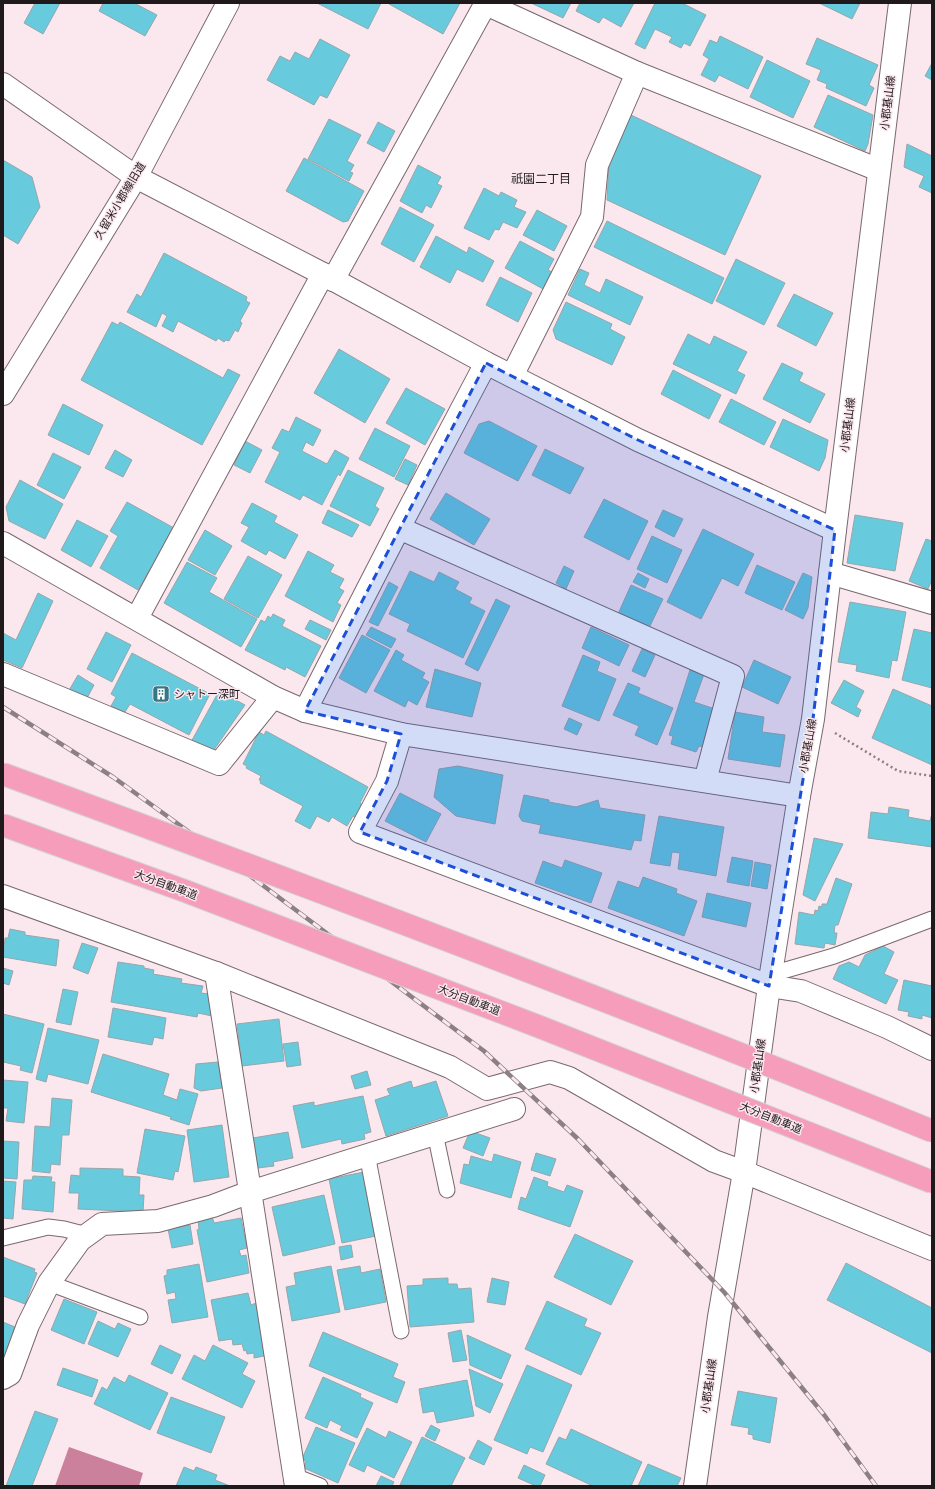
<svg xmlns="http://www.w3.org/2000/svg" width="935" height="1489" viewBox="0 0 935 1489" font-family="'Fira Sans','Noto Sans JP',sans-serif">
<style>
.water{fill:#cb819b}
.building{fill:#67cadd;stroke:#95a7ab}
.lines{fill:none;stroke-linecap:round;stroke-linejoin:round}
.service-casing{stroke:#79696e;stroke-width:17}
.minor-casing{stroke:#79696e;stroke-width:24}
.tertiary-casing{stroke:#79696e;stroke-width:24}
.secondary-casing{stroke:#79696e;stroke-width:24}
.path{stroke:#8b7e82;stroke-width:2.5;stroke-dasharray:2 3;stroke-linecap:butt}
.service{stroke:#fff;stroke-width:15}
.minor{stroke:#fff;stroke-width:22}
.tertiary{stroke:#fff;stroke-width:22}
.secondary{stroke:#fff;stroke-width:22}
.rail-casing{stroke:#8d8084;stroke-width:4.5}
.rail{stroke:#fbe8ee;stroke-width:3;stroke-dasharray:9;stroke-linecap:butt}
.motorway-bridge-casing{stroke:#d2d1d1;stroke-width:24;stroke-linecap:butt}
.motorway-bridge{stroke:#f69dbc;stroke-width:22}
.marked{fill:#1d4ed8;fill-opacity:0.2;stroke:#1d4ed8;stroke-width:3;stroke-dasharray:8 5;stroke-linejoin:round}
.labels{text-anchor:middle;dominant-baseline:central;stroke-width:3;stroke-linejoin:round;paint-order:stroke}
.street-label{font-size:11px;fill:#1f191b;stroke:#fbe8ee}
.poi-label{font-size:11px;fill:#1f191b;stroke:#fbe8ee;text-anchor:start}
.neighbourhood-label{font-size:12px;fill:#1f191b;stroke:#fbe8ee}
</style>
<rect width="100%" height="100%" fill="#fbe8ee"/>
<polygon class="water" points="69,1447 143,1473 139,1486 55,1486"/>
<g class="building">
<polygon points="35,3 60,3 43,34 24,23"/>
<polygon points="103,3 134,3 157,15 145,36 99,11"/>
<polygon points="317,3 381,3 368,29"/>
<polygon points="389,3 460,3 443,34 389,4"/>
<polygon points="531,3 571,3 563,18"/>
<polygon points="580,3 634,3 621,27 603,17 599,23 576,11"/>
<polygon points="655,3 682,3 706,15 690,46 684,43 681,48 669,42 672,37 655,29 645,49 635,44"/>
<polygon points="819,3 860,3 852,19"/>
<polygon points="720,36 763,57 748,89 719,75 715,82 701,75 709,59 703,55 710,40 717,43"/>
<polygon points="817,38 878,65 869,85 874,88 866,106 826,88 827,84 817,80 821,70 806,64"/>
<polygon points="320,39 350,55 327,98 320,95 314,105 267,80 280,56 290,61 295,52 309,59"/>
<polygon points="767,60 810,81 793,118 750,97"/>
<polygon points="932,63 932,80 925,76"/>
<polygon points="828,95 873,115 868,144 865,151 814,127"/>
<polygon points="631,115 761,176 725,255 607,200 609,162"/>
<polygon points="329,119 361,135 347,161 354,165 350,172 353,173 349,181 308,159"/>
<polygon points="378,122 395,131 384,152 367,143"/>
<polygon points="907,144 932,156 932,193 919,187 924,176 904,167"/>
<polygon points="304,158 364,191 348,221 343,222 286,191"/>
<polygon points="3,160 32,177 40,207 18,244 3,235"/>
<polygon points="418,165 441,177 437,184 442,186 431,208 426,205 422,213 400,201"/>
<polygon points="484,188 499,196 501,192 517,200 514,207 526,212 517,228 503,222 499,230 495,229 489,240 464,228"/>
<polygon points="400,207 434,225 414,262 381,244"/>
<polygon points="537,210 567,226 554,251 523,235"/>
<polygon points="607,221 724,278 712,304 594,247"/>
<polygon points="436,236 467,253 469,247 494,261 483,282 457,269 450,283 420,267"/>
<polygon points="520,241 554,259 548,270 552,272 543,289 505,268"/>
<polygon points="164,253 247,297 246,301 250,303 240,321 242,323 238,332 235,330 229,341 226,340 224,342 218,338 216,341 178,321 173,332 162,326 167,316 162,313 156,327 127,312 137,294 141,297"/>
<polygon points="736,259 785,283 764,325 716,301"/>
<polygon points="580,269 589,273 584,285 600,293 606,279 643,297 630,325 568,295"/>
<polygon points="500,277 532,293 518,322 486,305"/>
<polygon points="794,294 833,313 816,346 777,326"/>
<polygon points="566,302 612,324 610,329 625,337 612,365 556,339 553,330"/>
<polygon points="112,322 118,325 120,322 223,378 228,369 240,375 202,445 81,380"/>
<polygon points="688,334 710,345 714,336 747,352 737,371 745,375 736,394 673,364"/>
<polygon points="339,349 390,379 365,423 314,393"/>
<polygon points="782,363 803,373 799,381 825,394 810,423 763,399"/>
<polygon points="673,370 721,395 709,419 661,394"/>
<polygon points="406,388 445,409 425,445 386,423"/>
<polygon points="731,399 776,422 764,445 719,422"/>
<polygon points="63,404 103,425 89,455 48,435"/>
<polygon points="296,417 321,430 313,446 306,442 302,451 327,464 335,450 349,458 340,476 338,474 322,505 303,495 300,500 265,482 280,452 272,448 282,429 289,432"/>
<polygon points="783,419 828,440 825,458 819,471 770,447"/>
<polygon points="489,421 537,446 518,481 464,453 479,424"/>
<polygon points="375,428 410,446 394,477 359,459"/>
<polygon points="245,441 262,450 250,473 234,465"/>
<polygon points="545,449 584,468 570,494 532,475"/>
<polygon points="115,450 132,460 123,477 105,468"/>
<polygon points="53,453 81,467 64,499 37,485"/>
<polygon points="405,459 417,465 408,485 395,479"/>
<polygon points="348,470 384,488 375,506 379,509 370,526 330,506"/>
<polygon points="20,480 63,504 45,539 9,521 6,507"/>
<polygon points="446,493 490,519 474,545 430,519"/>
<polygon points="604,499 648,521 629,560 584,537"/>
<polygon points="127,502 174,528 138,590 100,568 118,536 110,531"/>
<polygon points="252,503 277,516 274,522 298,535 285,559 269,550 266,555 241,541 249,527 241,523"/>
<polygon points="328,510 359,525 352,537 322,523"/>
<polygon points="663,510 683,519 674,537 655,527"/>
<polygon points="855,515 903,523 895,571 847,563"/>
<polygon points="77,520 108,536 91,567 61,550"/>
<polygon points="703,529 754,554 738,586 722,578 701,619 667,602"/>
<polygon points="205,530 232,546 215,575 188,560"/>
<polygon points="652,536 682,550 667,583 637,569"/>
<polygon points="926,539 932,541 932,580 928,589 909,581"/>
<polygon points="308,551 334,565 330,572 344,579 339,588 344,591 337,603 341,605 333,622 285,596"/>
<polygon points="248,556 282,575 258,618 224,599"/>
<polygon points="187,562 217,578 209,592 257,619 241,647 164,603"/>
<polygon points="757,565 795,582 782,610 745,593"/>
<polygon points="564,566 574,571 566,589 556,583"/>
<polygon points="410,571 434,582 439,572 459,582 455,589 472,598 469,603 485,611 463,658 407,631 410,624 389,614"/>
<polygon points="638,573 649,579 645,588 633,582"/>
<polygon points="803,573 812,577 808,608 803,619 785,610"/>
<polygon points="389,582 398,587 378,626 369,622"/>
<polygon points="631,585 663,599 649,628 618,614"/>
<polygon points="38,593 53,601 22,668 3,660 3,633 16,640"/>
<polygon points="496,599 510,606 478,671 465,664"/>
<polygon points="850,602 906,612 897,661 892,660 889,678 856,671 857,665 838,662"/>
<polygon points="273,614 285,620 282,626 321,646 305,677 286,667 285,670 245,650 261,620 265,622 268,616 271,618"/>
<polygon points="310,620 331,630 326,640 305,629"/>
<polygon points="371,627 396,639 391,648 366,635"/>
<polygon points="591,627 629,645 619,666 582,648"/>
<polygon points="914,629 932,633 932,688 902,680"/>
<polygon points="106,632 131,645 112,682 87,669"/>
<polygon points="362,635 390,650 366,693 339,678"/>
<polygon points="642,649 655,655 645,677 632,671"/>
<polygon points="396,650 404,655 401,660 425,673 422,678 429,682 417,705 408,700 405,707 374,691"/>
<polygon points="132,653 210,694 189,735 130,704 125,712 111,706 116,697 111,694"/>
<polygon points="583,655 600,662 597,671 616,679 599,721 562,706"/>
<polygon points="754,660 791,677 778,704 742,687"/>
<polygon points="435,669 481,683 472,717 426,707"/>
<polygon points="690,670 704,674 694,702 715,709 703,747 699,746 696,752 671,744 673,736 669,735"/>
<polygon points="78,675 94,685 85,702 68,692"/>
<polygon points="844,680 864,691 856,707 861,710 858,717 831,703"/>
<polygon points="628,683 640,688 638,693 673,708 657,745 635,735 639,726 613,715"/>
<polygon points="893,689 932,706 932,765 872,738"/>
<polygon points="219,691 245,705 211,754 191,742"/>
<polygon points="735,712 764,717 762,732 785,735 780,767 728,759"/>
<polygon points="569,718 582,724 577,735 564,729"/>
<polygon points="266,731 368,787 360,803 364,806 357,818 353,816 347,826 332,817 329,822 317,816 310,829 295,821 303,806 260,783 261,781 259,780 261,776 246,768 247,766 243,764 259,732 264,735"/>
<polygon points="458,766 503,775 495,824 456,816 434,797 439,769"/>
<polygon points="400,793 441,814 426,842 385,821"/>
<polygon points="524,795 549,800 549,802 576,807 598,800 600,808 645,815 641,841 634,840 631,850 539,833 541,825 522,821 519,816"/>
<polygon points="889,807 909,810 908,817 930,821 932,813 932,847 868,838 871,812 888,814"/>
<polygon points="659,816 724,827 716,876 678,869 680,853 672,852 670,866 650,863"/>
<polygon points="814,838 843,844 815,901 803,895"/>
<polygon points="732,857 753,861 749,886 727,882"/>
<polygon points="565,860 602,873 591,903 535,883 543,861 562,868"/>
<polygon points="755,862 771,865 767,889 751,886"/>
<polygon points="643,877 677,889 676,893 697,901 684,936 608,908 618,881 639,888"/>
<polygon points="836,878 852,884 838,925 835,925 834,933 837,933 835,945 825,943 824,948 795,944 799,912 814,915 815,910 818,911 819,906 822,907 822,904 827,904"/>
<polygon points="707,893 751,903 746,927 702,917"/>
<polygon points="10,929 25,932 25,935 59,940 56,966 3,957 5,938 8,938"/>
<polygon points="82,943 98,948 88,974 73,968"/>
<polygon points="883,946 894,952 884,974 898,980 886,1004 833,979 839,966 849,962 859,967 865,955"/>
<polygon points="118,962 144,966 144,968 154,970 153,974 182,979 181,983 203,986 201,993 210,994 212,1016 198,1013 197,1017 111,1002"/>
<polygon points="3,968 13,971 9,985 3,983"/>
<polygon points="904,980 932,986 932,1018 922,1015 922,1019 908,1016 909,1012 898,1010"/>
<polygon points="63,989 78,992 71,1025 56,1022"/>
<polygon points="113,1008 166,1018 163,1039 154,1037 152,1045 108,1037"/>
<polygon points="3,1014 44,1024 32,1073 20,1070 21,1066 3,1062"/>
<polygon points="279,1019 284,1061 242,1066 237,1024"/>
<polygon points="48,1028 99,1040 88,1084 48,1074 46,1082 36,1079"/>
<polygon points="298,1042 301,1065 287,1067 283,1044"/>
<polygon points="103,1054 169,1074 163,1095 177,1100 180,1089 198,1094 189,1125 170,1119 171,1117 91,1092"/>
<polygon points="218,1062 222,1088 201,1091 194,1088 196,1064"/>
<polygon points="367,1071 371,1085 355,1089 351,1076"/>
<polygon points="3,1080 28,1082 24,1123 6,1121 8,1108 3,1108"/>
<polygon points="411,1081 413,1088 436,1081 448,1116 386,1136 375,1100 390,1095 387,1089"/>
<polygon points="363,1096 371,1132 364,1134 365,1139 342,1144 341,1139 302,1148 293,1106 314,1102 314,1106"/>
<polygon points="52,1098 72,1100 69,1135 62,1135 60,1165 51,1164 50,1173 32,1171 35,1126 50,1127"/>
<polygon points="222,1125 229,1177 194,1182 187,1130"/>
<polygon points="145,1129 185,1136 178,1172 175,1171 173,1180 137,1173"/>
<polygon points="470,1131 490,1138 483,1156 463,1148"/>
<polygon points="288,1132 293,1158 273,1162 274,1166 258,1168 253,1138"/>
<polygon points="3,1141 19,1142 17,1179 3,1178"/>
<polygon points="536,1153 556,1159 550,1176 531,1170"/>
<polygon points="494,1154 521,1162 511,1198 460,1183 464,1164 469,1165 471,1156 492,1162"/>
<polygon points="80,1168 123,1169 123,1176 140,1177 139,1195 144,1195 143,1212 78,1209 79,1193 69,1193 71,1175 80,1176"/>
<polygon points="364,1172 376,1236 342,1243 329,1179"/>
<polygon points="33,1176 52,1177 51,1182 55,1182 53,1212 22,1209 24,1180 32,1180"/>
<polygon points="534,1177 548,1182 547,1186 564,1192 567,1185 583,1191 570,1227 518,1209 521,1197 526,1199"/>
<polygon points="3,1181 16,1182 13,1219 3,1218"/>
<polygon points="324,1195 335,1244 283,1256 272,1207"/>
<polygon points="212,1216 214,1223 241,1218 247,1248 239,1250 241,1256 246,1255 249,1273 207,1282 197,1230 199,1229 198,1220"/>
<polygon points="190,1225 193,1244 172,1248 168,1229"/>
<polygon points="575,1234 633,1261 611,1305 554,1277"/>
<polygon points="351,1245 353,1257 341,1260 339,1247"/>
<polygon points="3,1257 35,1269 34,1272 37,1273 25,1304 3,1296"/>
<polygon points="846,1263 932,1308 932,1353 827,1300"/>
<polygon points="199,1264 208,1317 172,1323 168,1300 176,1299 175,1292 167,1294 164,1276 167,1275 167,1270"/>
<polygon points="331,1266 340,1312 292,1321 286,1287 296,1285 294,1273"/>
<polygon points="360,1266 361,1273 380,1269 386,1302 345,1310 337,1270"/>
<polygon points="448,1278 448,1284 457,1284 458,1289 471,1288 474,1322 410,1327 407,1286 423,1285 423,1279"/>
<polygon points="492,1278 509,1282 505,1305 487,1302"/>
<polygon points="248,1293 251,1305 256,1303 263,1341 269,1355 254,1358 254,1353 247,1354 246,1350 244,1351 242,1344 233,1345 232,1339 219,1341 211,1300"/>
<polygon points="64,1299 97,1312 84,1344 51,1330"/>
<polygon points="547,1301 587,1319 584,1326 601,1333 581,1375 525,1349"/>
<polygon points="98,1321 115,1329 118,1323 131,1329 118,1357 88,1344"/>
<polygon points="3,1322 15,1327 3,1360"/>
<polygon points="461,1330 467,1360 453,1362 448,1333"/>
<polygon points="323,1332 398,1364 393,1377 405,1382 397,1403 309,1366"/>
<polygon points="467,1335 511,1355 501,1379 470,1365"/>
<polygon points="160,1345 181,1355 172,1374 151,1364"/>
<polygon points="213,1345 248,1363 242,1374 255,1381 242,1408 182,1379 194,1355 205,1361"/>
<polygon points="527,1365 572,1385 543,1452 530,1447 527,1454 494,1440"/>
<polygon points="63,1368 98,1380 92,1397 57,1385"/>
<polygon points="469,1369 503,1384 490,1413 476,1406"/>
<polygon points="129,1375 168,1393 150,1430 94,1404 102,1387 107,1390 114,1377 125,1383"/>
<polygon points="323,1377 361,1394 360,1397 373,1403 357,1438 340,1430 342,1426 330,1420 327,1428 305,1418"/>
<polygon points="467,1380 474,1416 437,1423 434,1411 423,1413 419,1389"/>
<polygon points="738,1391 777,1398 770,1443 753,1439 753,1435 748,1434 749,1428 731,1425"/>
<polygon points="171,1397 225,1417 211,1453 157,1433"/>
<polygon points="35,1411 58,1419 32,1486 6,1486"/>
<polygon points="431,1425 440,1430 435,1441 425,1436"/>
<polygon points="316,1427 355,1443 338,1483 304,1468 306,1461 302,1459"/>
<polygon points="367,1428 386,1438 389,1431 412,1442 394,1478 367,1465 364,1472 349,1465"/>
<polygon points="571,1429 642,1462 631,1486 593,1486 546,1464 559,1437 566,1440"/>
<polygon points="422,1437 465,1458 451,1486 400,1485"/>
<polygon points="478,1440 492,1448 484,1465 469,1458"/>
<polygon points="648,1464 681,1478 677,1486 638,1486"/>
<polygon points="524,1465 545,1475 540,1486 536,1486 518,1478"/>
<polygon points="184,1467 194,1471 196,1467 217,1475 215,1480 230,1486 176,1486"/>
<polygon points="381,1476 394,1482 392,1486 376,1486"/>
</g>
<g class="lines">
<defs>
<g id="service">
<polyline points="772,974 834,956 932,919"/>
<polyline points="435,1133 447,1190"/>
<polyline points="367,1154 401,1331"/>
<polyline points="3,1238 48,1227 64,1229 87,1235"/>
<polyline points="49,1283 140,1317"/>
<polyline points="294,1476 320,1486"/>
</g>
<g id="minor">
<polyline points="486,4 637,73 879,170"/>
<polyline points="333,280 486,3"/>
<polyline points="512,376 592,217 597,165 637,73"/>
<polyline points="399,528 733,676 705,781"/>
<polyline points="3,543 273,697 305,711 401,734 799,796"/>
<polyline points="830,573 932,603"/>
<polyline points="137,618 323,274"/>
<polyline points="3,674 219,764 273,697"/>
<polyline points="305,711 399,528 486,363"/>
<polyline points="401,734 387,781 360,832 769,986 801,991 887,1027 932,1049"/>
<polyline points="3,896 216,973 450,1067 487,1089 550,1072 569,1078 714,1161 744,1172 932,1249"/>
<polyline points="216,973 296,1486"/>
<polyline points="3,1378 10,1374 28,1325 49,1283 80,1240 102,1224 158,1221 213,1206 250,1192 514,1109"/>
</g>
<g id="tertiary">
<polyline points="3,84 136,177 323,274 486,363 638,440 835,530"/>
<polyline points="3,394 136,177 228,3"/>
</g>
<polyline id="secondary" points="695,1486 719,1317 744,1172 769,986 799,796 813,719 835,530 900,3"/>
</defs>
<use href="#service" class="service-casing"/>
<use href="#minor" class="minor-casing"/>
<use href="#tertiary" class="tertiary-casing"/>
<use href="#secondary" class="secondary-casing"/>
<polyline class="path" points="835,733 898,771 932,776"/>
<use href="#service" class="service"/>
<use href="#minor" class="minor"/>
<use href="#tertiary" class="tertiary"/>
<use href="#secondary" class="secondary"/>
<defs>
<polyline id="rail" points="3,707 113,777 257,881 484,1051 578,1139 724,1292 825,1416 876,1486"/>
</defs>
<use href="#rail" class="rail-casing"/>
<use href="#rail" class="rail"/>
<defs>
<g id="motorway-bridge">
<path d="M3,774C314,888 625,1006 932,1131"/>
<polyline points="3,825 185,891 540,1027 932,1182"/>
</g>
</defs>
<use href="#motorway-bridge" class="motorway-bridge-casing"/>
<use href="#motorway-bridge" class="motorway-bridge"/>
</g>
<path class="marked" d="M486,363L638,440L835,530L813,719L769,986L360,832L387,781L401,734L305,711Z"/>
<defs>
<symbol id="building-square" viewBox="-11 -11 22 22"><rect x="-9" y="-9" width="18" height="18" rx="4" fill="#337886" stroke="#fbe8ee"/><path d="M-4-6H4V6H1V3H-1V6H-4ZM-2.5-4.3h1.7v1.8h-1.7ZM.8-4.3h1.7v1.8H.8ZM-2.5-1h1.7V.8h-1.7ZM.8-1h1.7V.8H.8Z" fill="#fff"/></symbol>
</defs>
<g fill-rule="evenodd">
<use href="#building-square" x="151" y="684" width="20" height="20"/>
</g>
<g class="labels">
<g class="street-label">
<text transform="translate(888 103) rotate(-83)">小郡基山線</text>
<text transform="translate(120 201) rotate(-59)">久留米小郡線旧道</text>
<text transform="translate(848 425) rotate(-83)">小郡基山線</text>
<text transform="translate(808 746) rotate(-80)">小郡基山線</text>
<text transform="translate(166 885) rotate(20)">大分自動車道</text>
<text transform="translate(469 1000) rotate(21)">大分自動車道</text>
<text transform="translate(758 1066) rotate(-82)">小郡基山線</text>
<text transform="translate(771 1118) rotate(22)">大分自動車道</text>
<text transform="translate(709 1386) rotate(-82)">小郡基山線</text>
</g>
<g class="poi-label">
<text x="174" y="694">シャトー深町</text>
</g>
<g class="neighbourhood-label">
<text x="541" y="179">祇園二丁目</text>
</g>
</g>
<rect width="935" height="1489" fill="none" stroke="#1f191b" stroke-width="8"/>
</svg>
